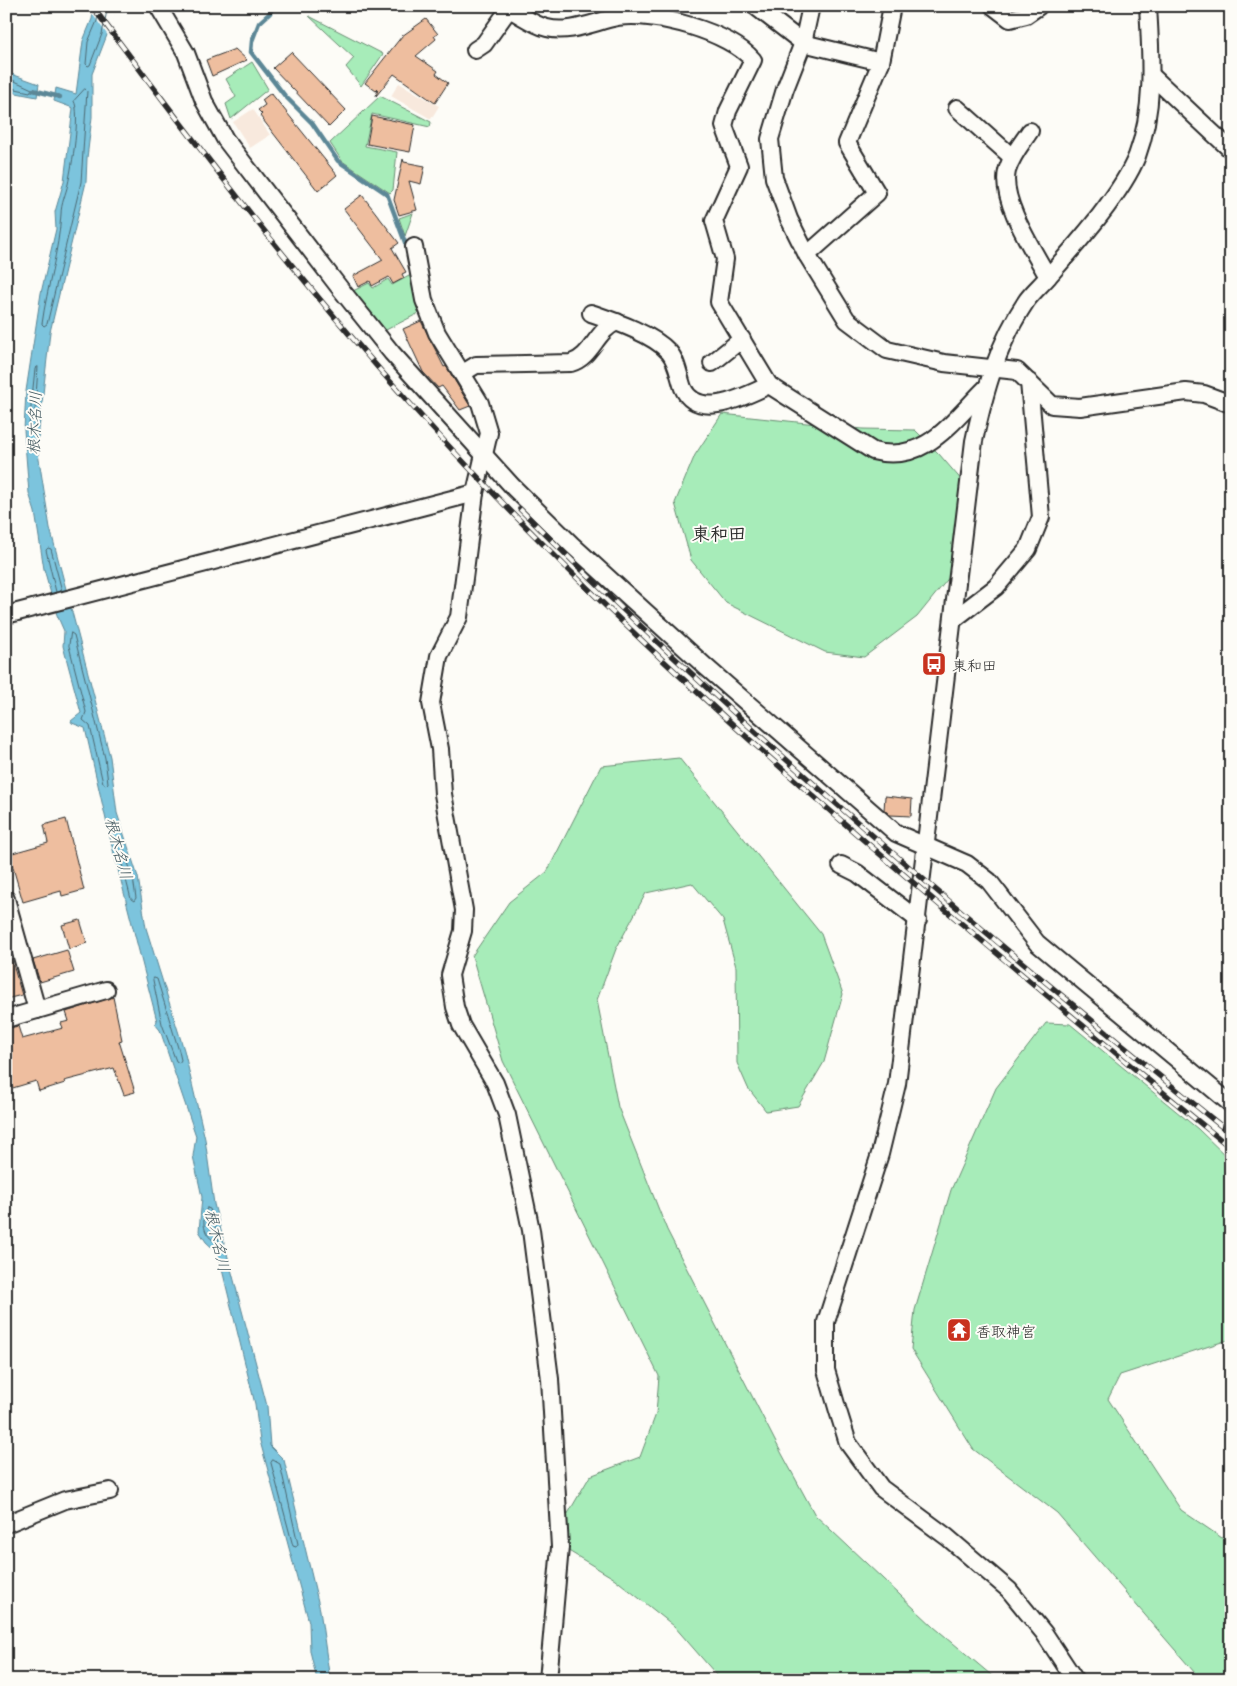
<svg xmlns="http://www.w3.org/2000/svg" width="1237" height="1686" viewBox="0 0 1237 1686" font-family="'Playpen Sans','Klee One',sans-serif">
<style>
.built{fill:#f8e9dd}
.green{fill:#a7ecb9;stroke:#698c72}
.water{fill:#7cc4dd;stroke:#5c8796}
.pier{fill:#fdfcf7}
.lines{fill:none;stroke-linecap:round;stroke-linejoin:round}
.shore{stroke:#4b6872;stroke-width:1}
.stream{stroke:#5c8796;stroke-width:4.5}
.building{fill:#eebe9f;stroke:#2b2b2b}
.minor-casing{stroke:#2b2b2b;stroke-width:20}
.minor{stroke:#fdfcf7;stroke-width:16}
.rail-casing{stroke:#2b2b2b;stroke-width:5.5}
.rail{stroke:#fdfcf7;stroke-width:4;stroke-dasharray:11;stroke-linecap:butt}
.labels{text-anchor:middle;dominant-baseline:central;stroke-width:4;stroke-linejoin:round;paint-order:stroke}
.poi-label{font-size:15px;fill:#2b2b2b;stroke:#fdfcf7;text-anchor:start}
.water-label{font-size:16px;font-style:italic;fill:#435960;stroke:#fdfcf7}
.quarter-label{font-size:18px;font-weight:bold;fill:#2b2b2b;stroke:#fdfcf7}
</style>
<rect width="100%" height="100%" fill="#fdfcf7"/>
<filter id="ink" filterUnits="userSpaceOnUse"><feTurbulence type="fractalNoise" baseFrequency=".02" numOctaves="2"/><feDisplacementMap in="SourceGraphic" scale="10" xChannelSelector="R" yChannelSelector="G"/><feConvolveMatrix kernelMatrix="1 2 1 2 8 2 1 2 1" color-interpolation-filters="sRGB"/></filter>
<g filter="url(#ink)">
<g class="built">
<polygon points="399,83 439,106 431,119 391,96"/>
<polygon points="253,109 270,135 250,148 233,122"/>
</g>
<g class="green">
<polygon points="309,16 383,54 361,86 346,67 354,58"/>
<polygon points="252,62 268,89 231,119 226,104 236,97 226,79"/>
<polygon points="380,96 431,122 430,127 372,114 365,146 397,152 393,190 390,193 342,161 330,143"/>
<polygon points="413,213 405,236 399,218"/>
<polygon points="411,275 421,312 384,331 353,291 369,283 373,288 388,279 392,285"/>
<polygon points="722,414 863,429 915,430 939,454 976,497 951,575 917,617 864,657 825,652 726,603 691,560 675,503 695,455"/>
<polygon points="679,758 821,934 843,994 824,1062 798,1106 766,1111 748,1088 737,1063 736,967 723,920 692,883 646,893 616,949 597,1000 618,1107 667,1230 775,1441 815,1515 934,1627 997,1680 721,1680 674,1626 615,1579 552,1541 590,1476 640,1457 656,1414 659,1376 503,1061 472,956 509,902 547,872 601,766"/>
<polygon points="1046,1023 1070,1024 1198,1129 1231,1161 1231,1339 1120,1375 1108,1399 1181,1510 1222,1538 1231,1533 1231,1680 1201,1680 1057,1513 973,1449 911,1349 915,1310 951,1190 996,1088"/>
</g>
<g class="water">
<polygon points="94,6 113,6 107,35 92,74 92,117 87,158 86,182 50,332 37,447 50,528 110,757 117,813 138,877 146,928 184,1050 205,1139 214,1204 267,1406 270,1446 284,1460 320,1610 330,1680 317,1680 310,1651 309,1622 260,1441 255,1404 218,1253 206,1242 199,1231 202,1197 193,1156 196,1136 160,1030 155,1024 157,1021 112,846 85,728 72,723 71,721 81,713 63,646 64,631 57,615 44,569 35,512 29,493 24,430 26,391 41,293 56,229 55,212 64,181 73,108 54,101 56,88 76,94 83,41 92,19"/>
<polygon points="6,72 39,84 37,97 6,91"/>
</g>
<polygon class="pier" points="91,6 110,6 114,12 109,37 91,12"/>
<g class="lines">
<g class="shore">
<polyline points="99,6 97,21 88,42 86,64 88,66 90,65 102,34 108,6"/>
<polyline points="6,77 32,89 30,92 6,87"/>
<path d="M85,89L87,91L81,182L47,324L44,326L42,324C47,287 59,251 61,214C61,204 66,193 68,184C72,167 81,113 74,101Z"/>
<polygon points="38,367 34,426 32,428 29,426 35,369"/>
<polyline points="56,592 46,550 48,548 51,549 62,591"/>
<polygon points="71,633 74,635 105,758 108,783 106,785 103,783 90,726 83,720 86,712 69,646"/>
<polygon points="118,840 121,841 133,878 136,898 134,901 131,899 117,845"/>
<polygon points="154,978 157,979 179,1051 181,1060 179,1063 176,1061 162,1024 153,980"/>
<path d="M207,1208L210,1209L219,1240L217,1242C203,1237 201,1220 207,1208Z"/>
<polygon points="273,1460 280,1464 298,1544 296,1547 293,1546 271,1463"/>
</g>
<g class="stream">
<polyline points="272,7 270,13 259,23 252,41 251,52 285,96 312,123 338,161 387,194 406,245"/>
<polyline points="33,90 60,97"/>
</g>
</g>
<g class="building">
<polygon points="426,19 438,34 434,36 436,39 416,56 438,71 436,74 448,83 435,103 394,74 376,96 378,89 376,91 365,83 402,36"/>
<polygon points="235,49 247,60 212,76 206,60"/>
<polygon points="291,52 346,110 329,127 273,68"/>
<polygon points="271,93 337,175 318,191 260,116 262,114 258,110 265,105 262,100"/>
<polygon points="372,116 415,125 410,152 367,144"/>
<polygon points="403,159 404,162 425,166 421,184 409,181 417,210 399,215 394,200"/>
<polygon points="362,195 399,243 392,248 406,272 402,274 404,278 393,284 389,277 372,286 370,281 358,287 353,276 383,260 344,209"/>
<polygon points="421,321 444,367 446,366 470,406 460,410 442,386 438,388 423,372 403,329"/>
<polygon points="885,796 912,799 911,816 890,815 884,810"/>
<polygon points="66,819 84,890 62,896 61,891 23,902 9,854 48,843 44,825"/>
<polygon points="80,920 87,943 69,949 62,925"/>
<polygon points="6,941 22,995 6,999"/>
<polygon points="67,950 74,972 40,982 33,960"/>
<polygon points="113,997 122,1040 119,1041 135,1092 124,1095 114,1068 64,1081 65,1083 39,1091 36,1081 6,1090 6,1029 18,1026 22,1039 63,1028 61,1023 69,1021 66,1012"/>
</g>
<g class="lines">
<defs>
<g id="minor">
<polyline points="158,6 186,53 204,101 225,139 339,287 392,353 513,487 572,545 706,667 896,833 967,864 989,881 1037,943 1231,1104"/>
<polyline points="755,6 803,43 881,62"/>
<polyline points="811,6 803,43 785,89 770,139 774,178 789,219 807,255 847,320 887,350 944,363 1017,371 1052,405 1080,407 1186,392 1204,394 1231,404"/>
<polyline points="993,6 1010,19 1026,15 1039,6"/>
<path d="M509,9C521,15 534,25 547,28C570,34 596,21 618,17C654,11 729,32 753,60L728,111L724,126L739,166L714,221L725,259L719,302L769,385L873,451C925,465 953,420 986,388"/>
<polyline points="475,50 484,44 511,6"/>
<polyline points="1152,76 1231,150"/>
<polyline points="957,108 1012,157"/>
<path d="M1030,131C1022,143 1011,156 1007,171C1000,201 1034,251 1048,277"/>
<polyline points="414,247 424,300 437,333 480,403 489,433 475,493 459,617 439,656 431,703 440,749 443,794 464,910 463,931 450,975 455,1007 461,1025 495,1083 507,1115 531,1230 550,1379 560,1547 548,1680"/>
<polyline points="807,255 877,193 847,143 881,62 892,6"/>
<path d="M591,313C614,321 653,334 669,352C677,361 679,377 683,388C698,422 747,395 769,385"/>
<polyline points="712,363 742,339"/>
<path d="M463,373L476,365L571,363C592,357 596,330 617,322"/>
<polyline points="6,615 475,493"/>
<polyline points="953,620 996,587 1028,549 1041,517 1029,382"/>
<polyline points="841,865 857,873 918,920"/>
<polyline points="6,899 37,1010"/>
<polyline points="6,1019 106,990"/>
<polyline points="6,1524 65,1500 110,1491"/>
<path d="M1075,1680L1044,1633L1009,1590L947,1537L881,1488L848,1443L838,1411L826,1370V1322L880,1154L897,1084L974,441C985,390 998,343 1027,300C1033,292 1041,285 1047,278C1075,246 1122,194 1137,156C1155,108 1151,57 1148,6"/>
</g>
</defs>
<use href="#minor" class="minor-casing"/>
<use href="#minor" class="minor"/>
<defs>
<g id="rail">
<path d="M92,6C198,147 304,288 423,418C591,603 778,769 968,929C1055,1002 1142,1076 1231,1148"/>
<path d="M520,509C743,732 985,935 1231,1134"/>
</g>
</defs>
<use href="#rail" class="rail-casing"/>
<use href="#rail" class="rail"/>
</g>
</g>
<defs>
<symbol id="bus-square" viewBox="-11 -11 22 22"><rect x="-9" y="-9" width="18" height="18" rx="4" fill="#c8321e" stroke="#fdfcf7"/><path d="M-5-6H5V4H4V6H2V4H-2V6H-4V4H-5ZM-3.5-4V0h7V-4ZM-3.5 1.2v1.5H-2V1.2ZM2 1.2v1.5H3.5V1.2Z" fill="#fff"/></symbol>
<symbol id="temple-square" viewBox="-11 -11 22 22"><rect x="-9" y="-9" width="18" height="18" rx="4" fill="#c8321e" stroke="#fdfcf7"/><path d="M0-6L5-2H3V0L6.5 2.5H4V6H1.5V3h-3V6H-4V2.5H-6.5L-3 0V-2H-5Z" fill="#fff"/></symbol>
</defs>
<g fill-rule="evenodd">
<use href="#bus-square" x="920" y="650" width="28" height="28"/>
<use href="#temple-square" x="945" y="1316" width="28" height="28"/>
</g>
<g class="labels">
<g class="poi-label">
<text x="952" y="664">東和田</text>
<text x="976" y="1330">香取神宮</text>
</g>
<g class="water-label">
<text transform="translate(33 423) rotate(-88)">根木名川</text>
<text transform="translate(120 848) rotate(75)">根木名川</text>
<text transform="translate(219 1240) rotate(77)">根木名川</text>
</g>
<g class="quarter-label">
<text x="719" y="532">東和田</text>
</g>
</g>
<rect width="1237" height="1686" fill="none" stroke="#fdfcf7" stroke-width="25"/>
<rect x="12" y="12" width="1212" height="1661" fill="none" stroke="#2b2b2b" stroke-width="2" filter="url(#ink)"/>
</svg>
